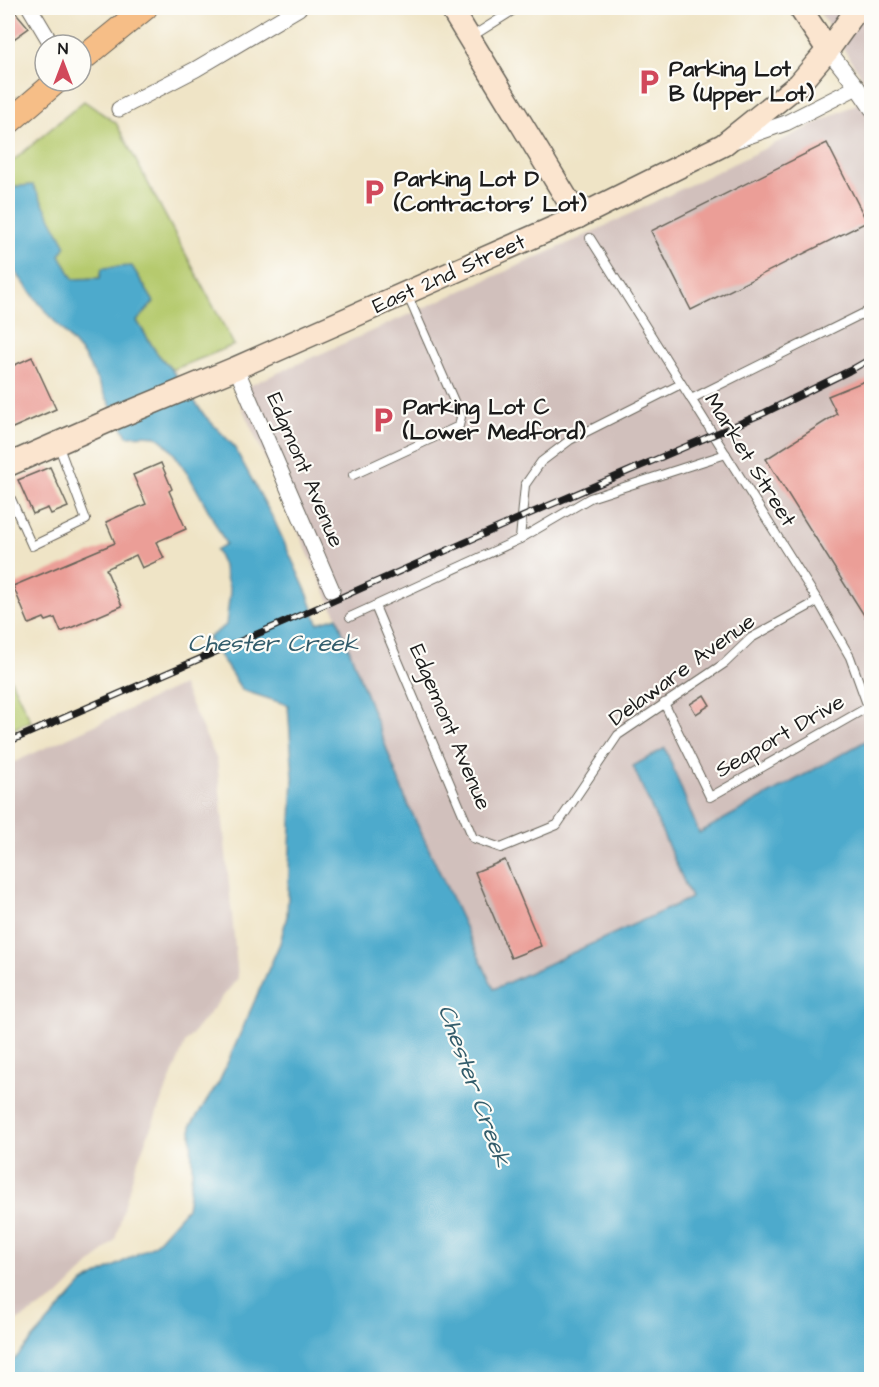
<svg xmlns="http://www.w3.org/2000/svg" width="879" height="1387" viewBox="0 0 879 1387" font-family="'Architects Daughter',sans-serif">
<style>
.industrial{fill:#d1c0bc}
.green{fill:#b6ca6e;stroke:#697345;stroke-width:1.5}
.water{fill:#4eaacc;stroke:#356374;stroke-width:1.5}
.building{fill:#eb9e97}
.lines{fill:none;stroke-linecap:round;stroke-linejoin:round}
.lane-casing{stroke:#666258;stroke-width:10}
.street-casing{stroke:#666258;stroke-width:17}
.secondary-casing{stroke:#666258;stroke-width:25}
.primary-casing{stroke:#666258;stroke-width:26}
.lane{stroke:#fff;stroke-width:8}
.street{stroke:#fff;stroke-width:15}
.secondary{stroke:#fbe5cf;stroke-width:22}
.primary{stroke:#f6be87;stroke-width:24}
.rail-casing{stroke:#1c1c1c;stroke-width:7}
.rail{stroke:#fdfcf7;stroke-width:4.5;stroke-dasharray:14;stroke-linecap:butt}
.labels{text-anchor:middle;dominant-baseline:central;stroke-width:4.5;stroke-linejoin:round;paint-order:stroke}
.poi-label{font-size:22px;font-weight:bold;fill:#1c1c1c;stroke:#fdfcf7;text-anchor:start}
.street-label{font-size:22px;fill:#1c1c1c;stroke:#fdfcf7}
.water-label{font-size:24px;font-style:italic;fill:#325c6b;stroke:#fdfcf7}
</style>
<rect width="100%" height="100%" fill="#fdfcf7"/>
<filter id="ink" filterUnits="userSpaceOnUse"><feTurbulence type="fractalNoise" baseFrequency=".0167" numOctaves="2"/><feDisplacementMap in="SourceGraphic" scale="12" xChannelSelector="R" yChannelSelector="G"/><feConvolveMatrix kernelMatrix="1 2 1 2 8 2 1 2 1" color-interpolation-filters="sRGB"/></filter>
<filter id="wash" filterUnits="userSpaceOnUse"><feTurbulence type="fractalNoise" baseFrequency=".008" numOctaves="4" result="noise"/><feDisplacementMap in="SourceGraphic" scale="24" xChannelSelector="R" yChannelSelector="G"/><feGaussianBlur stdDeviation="1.35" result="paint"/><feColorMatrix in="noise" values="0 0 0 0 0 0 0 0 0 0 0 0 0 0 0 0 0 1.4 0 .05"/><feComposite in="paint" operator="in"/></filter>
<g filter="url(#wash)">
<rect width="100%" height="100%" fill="#efe4c6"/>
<g class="industrial">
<polygon points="816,8 871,8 871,91 818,10"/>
<polygon points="871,96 872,725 869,727 871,734 871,738 699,834 665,749 633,766 691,898 494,989 406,800 337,617 235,392 578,239 852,106"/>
<polygon points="182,685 217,760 238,978 185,1043 136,1165 115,1240 56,1298 8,1326 8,765"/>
</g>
<g class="green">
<polygon points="84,101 116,123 234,345 172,370 156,352 137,321 100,278 73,279 60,255 33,185 8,187 8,165"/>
<polygon points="8,674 31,721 8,731"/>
</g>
<path class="water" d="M33,185L66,246L60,255L73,279L100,278L102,268L132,266L154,302L137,321L156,352L172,370L205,416L233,445L274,520L308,595L318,623L337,617L406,800L494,989L691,898L633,766L665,748L699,833L871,738V1379H8V1363L14,1360L83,1283L154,1245L187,1208L192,1173L191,1125L219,1082L280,943L287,916L293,777L288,705L242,690L208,638L226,625L230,591L222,563L216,550L226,544C213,521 177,443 154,436C147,434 135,436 127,436L84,356L39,303L8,262V187Z"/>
<g id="blocks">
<g class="building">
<polygon points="8,8 12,8 29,28 8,43"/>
<polygon points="827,143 867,222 691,310 651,231"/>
<polygon points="32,357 56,409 8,430 8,368"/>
<polygon points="872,378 872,628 766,459 837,414 828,396"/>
<polygon points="161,463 172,489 169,491 186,529 156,542 164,558 142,568 136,555 106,569 122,606 61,632 55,618 46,621 44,618 29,624 13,586 115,543 106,522 146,504 133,475"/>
<polygon points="50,467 68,507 51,514 48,508 33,514 18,480"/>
<polygon points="704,695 710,705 696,714 690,704"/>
<polygon points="505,860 541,946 511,958 475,872"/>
</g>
</g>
</g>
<g filter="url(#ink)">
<use href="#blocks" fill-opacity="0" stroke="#666258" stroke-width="1.5"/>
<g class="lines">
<defs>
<g id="lane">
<polyline points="471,37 517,8"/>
<polyline points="590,238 818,601 850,657 868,707 710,797 664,703"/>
<polyline points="691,399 872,309"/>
<polyline points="353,475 459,426 461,417 407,294"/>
<polyline points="8,492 32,546 86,520 59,447"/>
<polyline points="520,539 590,498 726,454"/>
<polyline points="375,606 473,838 501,848 557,825 618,735 725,663 751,638 818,601"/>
<polyline points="350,617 520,539 525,485 541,462 570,440 681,384"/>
</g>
<g id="street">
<polyline points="30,8 52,45"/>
<polyline points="828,50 857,87 872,109"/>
<polyline points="119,109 196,69 299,8"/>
<polyline points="734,141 786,123 857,87"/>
<polyline points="236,368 332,590"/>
</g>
<g id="secondary">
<polyline points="451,8 578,217"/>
<polyline points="800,8 828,50"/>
<polyline points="8,465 113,419 236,368 578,217 723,145 799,84 828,50 858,8"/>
</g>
<g id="primary">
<polyline points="81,60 145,8"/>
<polyline points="8,123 57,81"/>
</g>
</defs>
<use href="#lane" class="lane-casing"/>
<use href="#street" class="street-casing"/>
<use href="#secondary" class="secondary-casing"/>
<use href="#primary" class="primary-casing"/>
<use href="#lane" class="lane"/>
<use href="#street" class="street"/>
<use href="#secondary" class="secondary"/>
<use href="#primary" class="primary"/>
<defs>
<polyline id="rail" points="8,742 317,608 522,517 764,413 849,371 872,358"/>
</defs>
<use href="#rail" class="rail-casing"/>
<use href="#rail" class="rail"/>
</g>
</g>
<defs>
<symbol id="parking-bare" viewBox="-9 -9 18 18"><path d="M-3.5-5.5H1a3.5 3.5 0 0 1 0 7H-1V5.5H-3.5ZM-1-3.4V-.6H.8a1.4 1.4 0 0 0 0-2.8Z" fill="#d1495b" stroke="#fdfcf7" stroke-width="2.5" paint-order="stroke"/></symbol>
</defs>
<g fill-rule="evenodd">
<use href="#parking-bare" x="630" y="63" width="38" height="38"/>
<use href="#parking-bare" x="355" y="173" width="38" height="38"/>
<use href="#parking-bare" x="364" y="401" width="38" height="38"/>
</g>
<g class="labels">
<g class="poi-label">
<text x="669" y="69">Parking Lot<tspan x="669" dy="25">B (Upper Lot)</tspan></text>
<text x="394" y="179">Parking Lot D<tspan x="394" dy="25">(Contractors' Lot)</tspan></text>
<text x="403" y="407">Parking Lot C<tspan x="403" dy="25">(Lower Medford)</tspan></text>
</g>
<g class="street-label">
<text transform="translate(449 274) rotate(-24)">East 2nd Street</text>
<text transform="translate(750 460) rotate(58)">Market Street</text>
<text transform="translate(305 470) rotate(67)">Edgmont Avenue</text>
<text transform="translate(682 670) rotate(-36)">Delaware Avenue</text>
<text transform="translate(450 727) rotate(67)">Edgemont Avenue</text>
<text transform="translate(780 736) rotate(-30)">Seaport Drive</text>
</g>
<g class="water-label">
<text x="273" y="644">Chester Creek</text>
<text transform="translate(474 1086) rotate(70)">Chester Creek</text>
</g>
</g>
<rect width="879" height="1387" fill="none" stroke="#fdfcf7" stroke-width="30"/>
<g transform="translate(63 63)"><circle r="28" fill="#fdfcf7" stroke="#a3a29f" stroke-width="1.5"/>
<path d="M0-4.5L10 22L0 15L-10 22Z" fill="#d1495b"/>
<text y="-9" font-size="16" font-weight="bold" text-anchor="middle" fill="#1c1c1c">N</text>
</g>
</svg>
